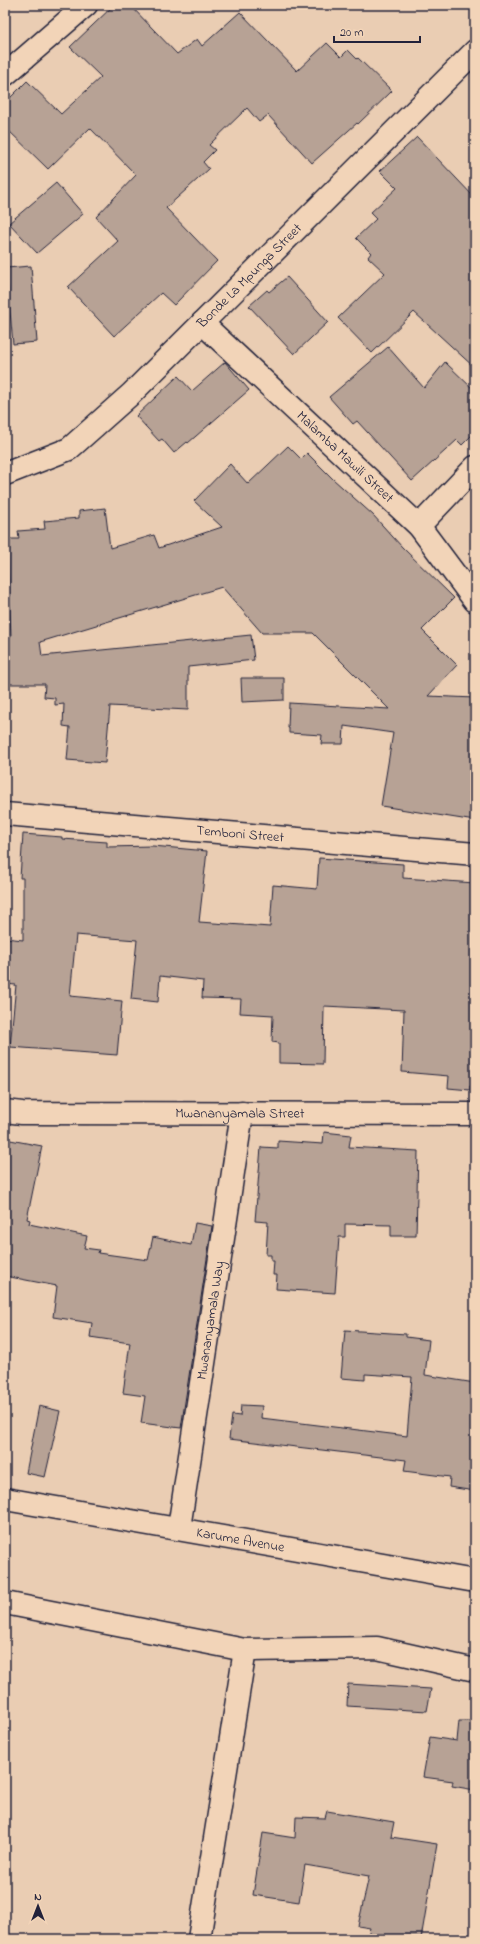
<svg xmlns="http://www.w3.org/2000/svg" width="480" height="1944" viewBox="0 0 480 1944" font-family="'Indie Flower',sans-serif">
<style>
.building{fill:#b7a295;stroke:#22223b}
.lines{fill:none;stroke-linecap:round;stroke-linejoin:round}
.minor-casing{stroke:#22223b;stroke-width:25}
.major-casing{stroke:#22223b;stroke-width:25}
.minor{stroke:#f2d4b8;stroke-width:22}
.major{stroke:#f2d4b8;stroke-width:22}
.labels{text-anchor:middle;dominant-baseline:central;stroke-width:3;stroke-linejoin:round;paint-order:stroke}
.street-label{font-size:14px;fill:#22223b;stroke:#f2d4b8}
</style>
<rect width="100%" height="100%" fill="#eacdb3"/>
<filter id="ink" filterUnits="userSpaceOnUse"><feTurbulence type="fractalNoise" baseFrequency=".025" numOctaves="2"/><feDisplacementMap in="SourceGraphic" scale="8" xChannelSelector="R" yChannelSelector="G"/><feConvolveMatrix kernelMatrix="1 2 1 2 8 2 1 2 1" color-interpolation-filters="sRGB"/></filter>
<g filter="url(#ink)">
<g class="building">
<polygon points="114,5 130,5 177,54 197,39 202,46 240,12 297,71 327,43 341,57 348,50 357,59 358,58 392,91 358,124 357,123 312,163 268,115 259,122 247,108 209,145 215,150 203,162 209,169 166,208 217,261 174,305 161,293 114,336 68,287 118,241 96,217 136,175 90,128 48,169 5,127 5,103 27,81 61,114 101,77 70,47"/>
<polygon points="417,137 475,198 475,368 414,312 372,353 338,318 385,273 368,257 371,253 356,238 376,219 370,213 397,188 380,171"/>
<polygon points="56,183 83,214 37,253 9,223"/>
<polygon points="31,266 37,342 13,344 6,268"/>
<polygon points="287,277 328,322 294,354 249,306 267,290 269,292"/>
<polygon points="388,347 424,388 445,362 475,391 475,432 462,445 457,440 412,481 357,421 353,424 329,397"/>
<polygon points="225,362 249,390 188,443 187,442 174,453 162,439 159,441 136,416 178,376 192,391"/>
<polygon points="288,446 301,459 307,453 333,479 373,515 402,547 454,598 422,630 457,665 428,696 475,698 475,821 381,806 393,733 344,726 343,744 321,744 322,735 289,733 289,728 288,728 289,703 389,709 313,633 262,633 222,587 40,642 42,656 251,635 254,660 188,667 188,710 110,706 105,763 67,760 70,727 63,726 64,704 55,705 55,698 44,697 45,684 5,684 5,637 11,637 7,539 19,539 18,531 45,529 44,521 79,518 79,511 105,508 110,548 154,535 159,548 222,527 194,501 230,464 248,484"/>
<polygon points="241,678 284,678 284,700 242,702"/>
<polygon points="23,834 62,837 62,839 107,842 107,847 153,846 207,851 199,922 270,927 273,885 317,889 319,858 403,864 403,878 475,883 475,1086 470,1086 470,1090 448,1088 449,1076 402,1072 404,1010 324,1006 323,1064 279,1063 279,1043 272,1042 273,1015 240,1013 241,999 202,998 203,981 160,976 158,1002 131,999 137,940 111,938 76,935 70,996 122,1001 117,1055 10,1047 16,985 5,984 5,938 23,940 23,878 20,878"/>
<polygon points="324,1132 351,1135 349,1147 418,1151 416,1236 391,1236 391,1225 345,1224 345,1237 339,1237 335,1293 276,1289 277,1275 273,1275 274,1261 271,1261 271,1255 266,1255 268,1222 255,1221 261,1147 278,1148 278,1141 323,1144"/>
<polygon points="5,1139 42,1146 27,1219 30,1220 29,1224 87,1236 84,1248 99,1250 98,1253 148,1260 153,1237 191,1245 195,1223 212,1226 181,1428 141,1423 145,1396 123,1393 130,1343 90,1337 92,1323 53,1317 57,1286 5,1276"/>
<polygon points="345,1330 406,1334 406,1337 429,1340 425,1375 475,1383 475,1491 449,1487 450,1477 404,1471 406,1460 229,1439 232,1415 240,1416 241,1405 262,1406 261,1418 407,1436 412,1377 365,1374 365,1380 341,1378"/>
<polygon points="39,1406 60,1411 45,1477 26,1473"/>
<polygon points="348,1684 431,1689 427,1711 347,1706"/>
<polygon points="459,1721 475,1721 475,1790 452,1786 453,1781 423,1777 430,1737 457,1741"/>
<polygon points="327,1811 394,1822 391,1837 437,1844 421,1939 367,1939 370,1928 358,1926 369,1876 305,1865 299,1902 253,1895 263,1833 295,1838 296,1817 325,1818"/>
</g>
<g class="lines">
<defs>
<g id="minor">
<polyline points="5,75 86,5"/>
<path id="s1" d="M202,323L419,526L475,601"/>
<path id="s2" d="M5,474L69,449L131,394L475,51"/>
<polyline points="419,526 475,467"/>
<path id="s3" d="M5,814L475,854"/>
<path id="s4" d="M5,1111L22,1113L475,1114"/>
<path id="s5" d="M179,1528L242,1113"/>
<polyline points="5,1603 245,1650 377,1648 475,1670"/>
<polyline points="199,1939 245,1650"/>
</g>
<g id="major">
<path id="s6" d="M5,1499L475,1581"/>
</g>
</defs>
<use href="#minor" class="minor-casing"/>
<use href="#major" class="major-casing"/>
<use href="#minor" class="minor"/>
<use href="#major" class="major"/>
</g>
</g>
<g class="labels">
<g class="street-label">
<text stroke="none"><textPath href="#s2" startOffset="319">Bonde La Mpunga Street</textPath></text>
<text stroke="none"><textPath href="#s1" startOffset="196">Malamba Mawili Street</textPath></text>
<text stroke="none"><textPath href="#s3" startOffset="236">Temboni Street</textPath></text>
<text stroke="none"><textPath href="#s4" startOffset="235">Mwananyamala Street</textPath></text>
<text stroke="none"><textPath href="#s5" startOffset="210">Mwananyamala Way</textPath></text>
<text stroke="none"><textPath href="#s6" startOffset="239">Karume Avenue</textPath></text>
</g>
</g>
<rect width="480" height="1944" fill="none" stroke="#f2d4b8" stroke-width="20"/>
<rect x="10" y="10" width="460" height="1924" fill="none" stroke="#22223b" stroke-width="1.5" filter="url(#ink)"/>
<g transform="translate(38 1906)" stroke="#f2d4b8" stroke-width="3" paint-order="stroke">
<path d="M0-3L7 15L0 10L-7 15Z" fill="#22223b"/>
<text y="-6" font-size="11" font-weight="bold" text-anchor="middle" fill="#22223b">N</text>
</g>
<path d="M334 36v6h86v-6" fill="none" stroke="#22223b" stroke-width="2"/>
<text x="340" y="36" font-size="12" fill="#22223b" stroke="#f2d4b8" stroke-width="3" paint-order="stroke">20 m</text>
</svg>
